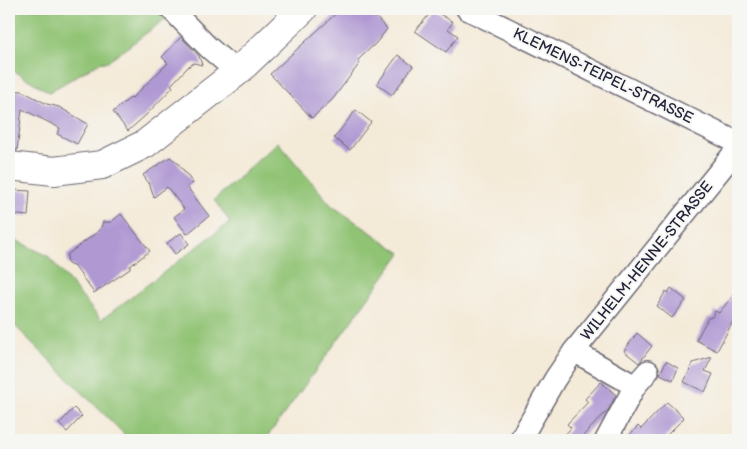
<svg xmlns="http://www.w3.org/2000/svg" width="747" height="449" viewBox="0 0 747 449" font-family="'Balsamiq Sans',sans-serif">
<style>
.green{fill:#90c373;stroke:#597257}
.building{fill:#b099d3}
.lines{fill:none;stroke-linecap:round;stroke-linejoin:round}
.minor-casing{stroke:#6c6872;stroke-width:24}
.major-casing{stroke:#6c6872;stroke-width:30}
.minor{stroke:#fff;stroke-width:21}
.major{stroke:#fff;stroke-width:28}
.labels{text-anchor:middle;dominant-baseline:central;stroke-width:4;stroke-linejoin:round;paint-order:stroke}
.street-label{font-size:15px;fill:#22223b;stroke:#f6f6f2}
</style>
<rect width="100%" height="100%" fill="#f6f6f2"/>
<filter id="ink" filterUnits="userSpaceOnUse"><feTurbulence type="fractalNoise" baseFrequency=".02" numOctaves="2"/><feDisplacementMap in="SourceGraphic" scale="10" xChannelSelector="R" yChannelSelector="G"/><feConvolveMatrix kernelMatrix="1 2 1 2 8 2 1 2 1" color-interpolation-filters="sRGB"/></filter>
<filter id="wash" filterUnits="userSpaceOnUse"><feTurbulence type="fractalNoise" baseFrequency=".0096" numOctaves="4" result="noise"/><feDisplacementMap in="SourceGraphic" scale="20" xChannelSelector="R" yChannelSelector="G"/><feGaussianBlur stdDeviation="1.12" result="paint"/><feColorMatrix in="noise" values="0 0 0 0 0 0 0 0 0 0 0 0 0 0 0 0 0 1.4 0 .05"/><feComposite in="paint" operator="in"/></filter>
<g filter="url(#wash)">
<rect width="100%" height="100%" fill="#f4ead8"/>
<g class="green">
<polygon points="9,9 161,9 168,17 109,61 99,63 49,92 9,68"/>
<polygon points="278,142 331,205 401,253 265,440 130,440 9,320 9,237 48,256 101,320 230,222 214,200"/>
</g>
<g id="blocks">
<g class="building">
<polygon points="341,9 368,9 387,29 376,43 358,60 360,63 332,100 312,118 270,74"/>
<polygon points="433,10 453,22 448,29 458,36 446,52 415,31"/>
<polygon points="181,37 199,56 202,65 194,63 189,66 171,85 173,87 146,115 128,131 113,112 131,97 132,98 168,63 162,57"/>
<polygon points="398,55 413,66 392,95 377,84"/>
<polygon points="9,90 22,91 47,104 59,107 88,124 77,144 57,134 60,128 22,109 17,151 9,151"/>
<polygon points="356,110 371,122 350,150 334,138"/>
<polygon points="170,157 177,162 193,183 187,187 209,216 187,234 174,217 184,209 167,187 154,197 150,185 143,175"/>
<polygon points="13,190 30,191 28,216 9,214 9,193 12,194"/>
<polygon points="121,214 150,251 130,266 130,269 94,293 75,267 68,264 67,255 100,230 103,222 111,222"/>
<polygon points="181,233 189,244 175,254 167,243"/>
<polygon points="671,288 686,300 672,318 657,306 666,291 668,293"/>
<polygon points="738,289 738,312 717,351 696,340 708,318 712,317 715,311 719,313"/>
<polygon points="637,333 652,346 639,363 624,351"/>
<polygon points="712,357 705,371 713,374 705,392 684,382 693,363"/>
<polygon points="666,361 678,368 673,380 660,374"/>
<polygon points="601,382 616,395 609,409 579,440 560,440 571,428 567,424 588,402 585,399"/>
<polygon points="667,402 684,418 662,440 625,440 638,426 641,429"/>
<polygon points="74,408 82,416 67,432 59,424"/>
</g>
</g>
</g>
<g filter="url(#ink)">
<use href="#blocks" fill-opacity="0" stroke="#6c6872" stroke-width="1"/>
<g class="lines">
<defs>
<g id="minor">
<polyline points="171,9 208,47 237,72"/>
<polyline points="467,9 738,143"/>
<polyline points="574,351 635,386 648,371"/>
<polyline points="520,440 555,379 574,351 738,148"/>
<polyline points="606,440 635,386"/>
</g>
<polyline id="major" points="9,166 54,171 102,165 145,144 237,72 303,9"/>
</defs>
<use href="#minor" class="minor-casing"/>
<use href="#major" class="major-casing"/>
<use href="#minor" class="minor"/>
<use href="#major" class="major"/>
</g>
</g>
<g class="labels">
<g class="street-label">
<text transform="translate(603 76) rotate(26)">KLEMENS-TEIPEL-STRASSE</text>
<text transform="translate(647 261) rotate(-51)">WILHELM-HENNE-STRASSE</text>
</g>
</g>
<rect width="747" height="449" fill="none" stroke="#f6f6f2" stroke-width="30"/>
</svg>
